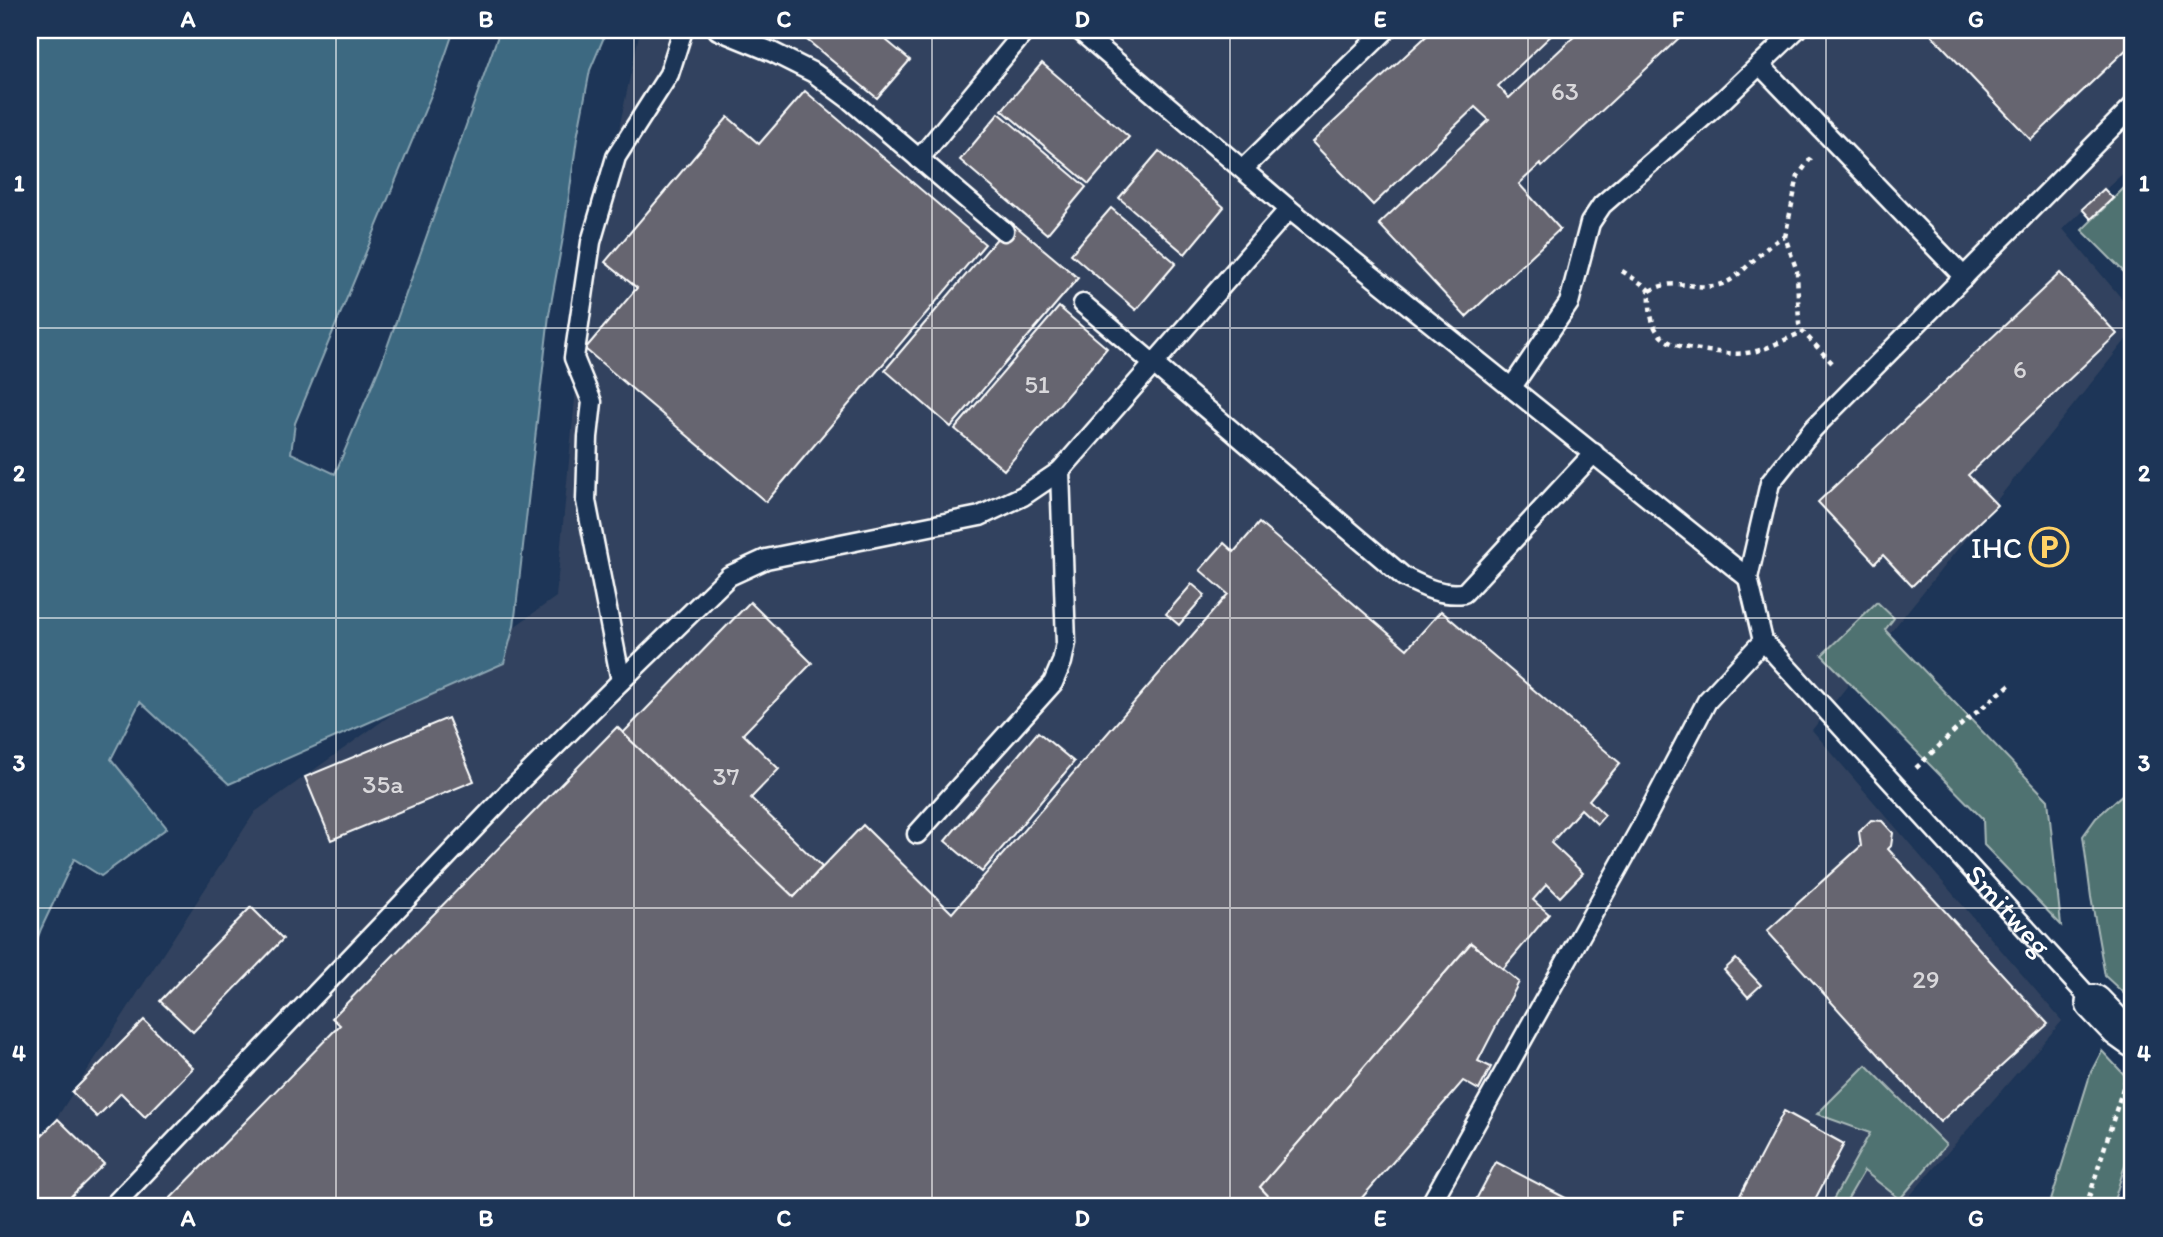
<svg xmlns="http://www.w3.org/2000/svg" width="2163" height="1237" viewBox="0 0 2163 1237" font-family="Itim,sans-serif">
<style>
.built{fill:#33435e}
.green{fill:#507271;stroke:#a8b8b8;stroke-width:2}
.water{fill:#3d6981;stroke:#8ba5b3;stroke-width:2}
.building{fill:#666570;stroke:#fff;stroke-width:2}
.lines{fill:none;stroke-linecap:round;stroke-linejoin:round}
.lane-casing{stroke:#fff;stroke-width:23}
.street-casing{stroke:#fff;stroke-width:40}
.path{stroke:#fff;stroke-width:4.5;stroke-dasharray:5 5;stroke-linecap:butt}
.lane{stroke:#1d3557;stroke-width:18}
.street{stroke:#1d3557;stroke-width:35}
.grid{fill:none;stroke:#fff;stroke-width:2;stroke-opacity:0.55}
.labels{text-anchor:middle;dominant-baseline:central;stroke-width:5;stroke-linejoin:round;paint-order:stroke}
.number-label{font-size:26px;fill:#d9d8db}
.poi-label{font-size:30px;fill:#fff;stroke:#1d3557;text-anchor:end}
.street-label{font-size:30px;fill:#fff;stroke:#1d3557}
.neatline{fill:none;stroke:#fff;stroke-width:2.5}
.grid-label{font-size:23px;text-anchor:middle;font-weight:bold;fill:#fff}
</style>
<rect width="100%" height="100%" fill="#1d3557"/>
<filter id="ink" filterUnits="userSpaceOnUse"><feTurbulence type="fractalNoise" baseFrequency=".0143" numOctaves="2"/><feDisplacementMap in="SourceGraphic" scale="14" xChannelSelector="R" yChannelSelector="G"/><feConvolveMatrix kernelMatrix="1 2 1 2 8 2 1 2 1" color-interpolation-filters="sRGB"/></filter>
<g filter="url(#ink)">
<polygon class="built" points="640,30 2133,30 2133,164 2063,229 2133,312 2133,331 1812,730 2062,1021 1900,1207 30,1207 30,1159 255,812 556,597 586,284"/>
<g class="green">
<polygon points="2133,179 2133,281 2082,230"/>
<polygon points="1877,602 1894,618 1885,630 2048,800 2061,925 1984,845 1983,819 1822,655"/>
<polygon points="2133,785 2133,1002 2105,976 2091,897 2083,836 2096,818"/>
<polygon points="2102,1051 2133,1084 2133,1139 2112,1207 2049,1207 2091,1072"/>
<polygon points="1866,1065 1946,1145 1900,1199 1864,1171 1843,1207 1829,1207 1870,1133 1817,1114"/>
</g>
<polygon class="water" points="30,30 454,30 434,88 295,423 291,453 335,474 381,364 500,30 607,30 590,70 577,138 564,232 549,315 514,626 504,663 229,784 140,702 111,759 167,828 101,876 74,859 41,929 30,958"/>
<g class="building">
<polygon points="795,30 874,30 910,60 877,98"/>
<polygon points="1433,30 1557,30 1498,86 1509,98 1581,30 1671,30 1679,38 1542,167 1540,164 1519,184 1560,229 1466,317 1379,224 1489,120 1475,107 1373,205 1312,142"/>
<polygon points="1927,30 2133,30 2133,43 2031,140"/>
<polygon points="1042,63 1129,137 1089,184 1002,110"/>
<polygon points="805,91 985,244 766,502 585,349 637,288 605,262 728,117 759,144"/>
<polygon points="999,113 1086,187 1047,234 960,160"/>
<polygon points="1159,151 1224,207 1185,254 1119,198"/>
<polygon points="2104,189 2113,198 2091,219 2082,209"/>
<polygon points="1111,208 1176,263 1136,310 1071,254"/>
<polygon points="1011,222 1078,278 951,427 885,370"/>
<polygon points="2060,273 2117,334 1968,475 1997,505 1912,586 1883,555 1875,563 1818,502"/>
<polygon points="1059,307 1107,348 1004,470 955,429"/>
<polygon points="1259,523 1407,649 1441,611 1620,763 1589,800 1605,815 1597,824 1581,809 1551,843 1583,873 1560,897 1547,884 1533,900 1549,914 1503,969 1471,943 1260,1187 1279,1207 162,1207 340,1025 332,1018 617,727 794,897 863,825 952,913 1228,594 1200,570 1224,543 1234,552"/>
<polygon points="1192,584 1205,595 1179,625 1166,614"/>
<polygon points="750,602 812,663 743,734 779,769 751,798 822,867 794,897 623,733"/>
<polygon points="448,718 474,781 331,840 305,777"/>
<polygon points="1038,732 1074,762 982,872 945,841"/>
<polygon points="1871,820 1882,821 1893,833 1891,846 1888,849 2048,1024 1940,1122 1767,931 1861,846 1859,832"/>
<polygon points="251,907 283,939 193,1032 160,1001"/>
<polygon points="1471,943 1519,982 1478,1061 1491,1067 1479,1090 1463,1081 1354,1207 1279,1207 1260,1187"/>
<polygon points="1736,959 1761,985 1748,997 1724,970"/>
<polygon points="144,1020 193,1068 145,1117 121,1093 97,1117 72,1092"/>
<polygon points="1784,1111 1844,1144 1811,1207 1734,1207"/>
<polygon points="58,1119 104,1164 60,1207 42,1207 30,1195 30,1147"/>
<polygon points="1496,1162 1583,1207 1472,1207"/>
</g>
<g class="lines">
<defs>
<g id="lane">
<polyline points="718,30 772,52 814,73 849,99 1004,231"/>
<polyline points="1079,30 1289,209 1748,578"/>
<polyline points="1760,65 1964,277"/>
<polyline points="919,159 1026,30"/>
<polyline points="1243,169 1386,30"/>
<path d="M1083,304L1404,577C1424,587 1441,596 1464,593L1594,453"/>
<polyline points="1512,387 1569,303 1590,223 1602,205 1724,99 1796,30"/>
<path id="s1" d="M1763,641L2094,1003"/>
<polyline points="621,681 586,501 588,437 592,402 574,358 591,242 616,157 669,74 683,30"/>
<polyline points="917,834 1053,683 1062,662 1066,643 1060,471 1289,209"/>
<polyline points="112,1207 507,794 621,681 729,576 766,559 980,516 1023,496 1060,471"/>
<polyline points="1429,1207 1640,829 1707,701 1763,641 1748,578 1770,483 1813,429 2133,106"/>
</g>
<polyline id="street" points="2094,1003 2119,1029 2133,1039"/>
</defs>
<use href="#lane" class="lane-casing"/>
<use href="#street" class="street-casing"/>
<g class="path">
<polyline points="1811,158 1798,176 1785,237 1797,271 1799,324 1803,332 1835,366"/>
<path d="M1622,271L1642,284L1650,291C1648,338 1664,346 1708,351C1720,352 1735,355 1746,353C1765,351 1785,339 1803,332"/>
<path d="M1650,291C1679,274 1701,296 1729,281C1746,271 1769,241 1785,237"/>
<polyline points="1916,768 1962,724 2012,683"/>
<polyline points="2086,1207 2128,1072"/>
</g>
<use href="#lane" class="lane"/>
<use href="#street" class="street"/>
</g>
</g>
<path class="grid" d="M336,30V1207M634,30V1207M932,30V1207M1230,30V1207M1528,30V1207M1826,30V1207M30,328H2133M30,618H2133M30,908H2133"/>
<defs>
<symbol id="parking-ring" viewBox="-11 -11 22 22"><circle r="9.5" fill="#1d3557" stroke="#ffd166" stroke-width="1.5"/><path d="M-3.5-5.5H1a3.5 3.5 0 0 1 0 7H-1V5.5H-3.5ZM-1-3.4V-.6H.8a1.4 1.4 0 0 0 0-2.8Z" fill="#ffd166"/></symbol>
</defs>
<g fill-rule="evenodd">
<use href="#parking-ring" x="2027" y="525" width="44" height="44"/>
</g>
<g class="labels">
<g class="number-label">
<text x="1565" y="91">63</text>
<text x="2020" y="369">6</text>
<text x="1037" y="384">51</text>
<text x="726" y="776">37</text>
<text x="383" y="784">35a</text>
<text x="1926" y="979">29</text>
</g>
<g class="poi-label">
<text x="2022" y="547">IHC</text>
</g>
<g class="street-label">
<text stroke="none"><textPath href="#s1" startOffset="364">Smitweg</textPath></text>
</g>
</g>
<rect width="2163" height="1237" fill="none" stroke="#1d3557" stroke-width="77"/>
<rect x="38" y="38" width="2086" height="1160" class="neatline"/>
<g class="grid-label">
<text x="188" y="27">A</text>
<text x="486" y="27">B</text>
<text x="784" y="27">C</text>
<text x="1082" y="27">D</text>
<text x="1380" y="27">E</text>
<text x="1678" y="27">F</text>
<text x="1976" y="27">G</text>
<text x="19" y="191">1</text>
<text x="2144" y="191">1</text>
<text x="19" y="481">2</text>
<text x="2144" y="481">2</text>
<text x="19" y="771">3</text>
<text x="2144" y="771">3</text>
<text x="19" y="1061">4</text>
<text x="2144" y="1061">4</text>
<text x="188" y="1226">A</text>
<text x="486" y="1226">B</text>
<text x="784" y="1226">C</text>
<text x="1082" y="1226">D</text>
<text x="1380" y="1226">E</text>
<text x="1678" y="1226">F</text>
<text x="1976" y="1226">G</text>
</g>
</svg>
